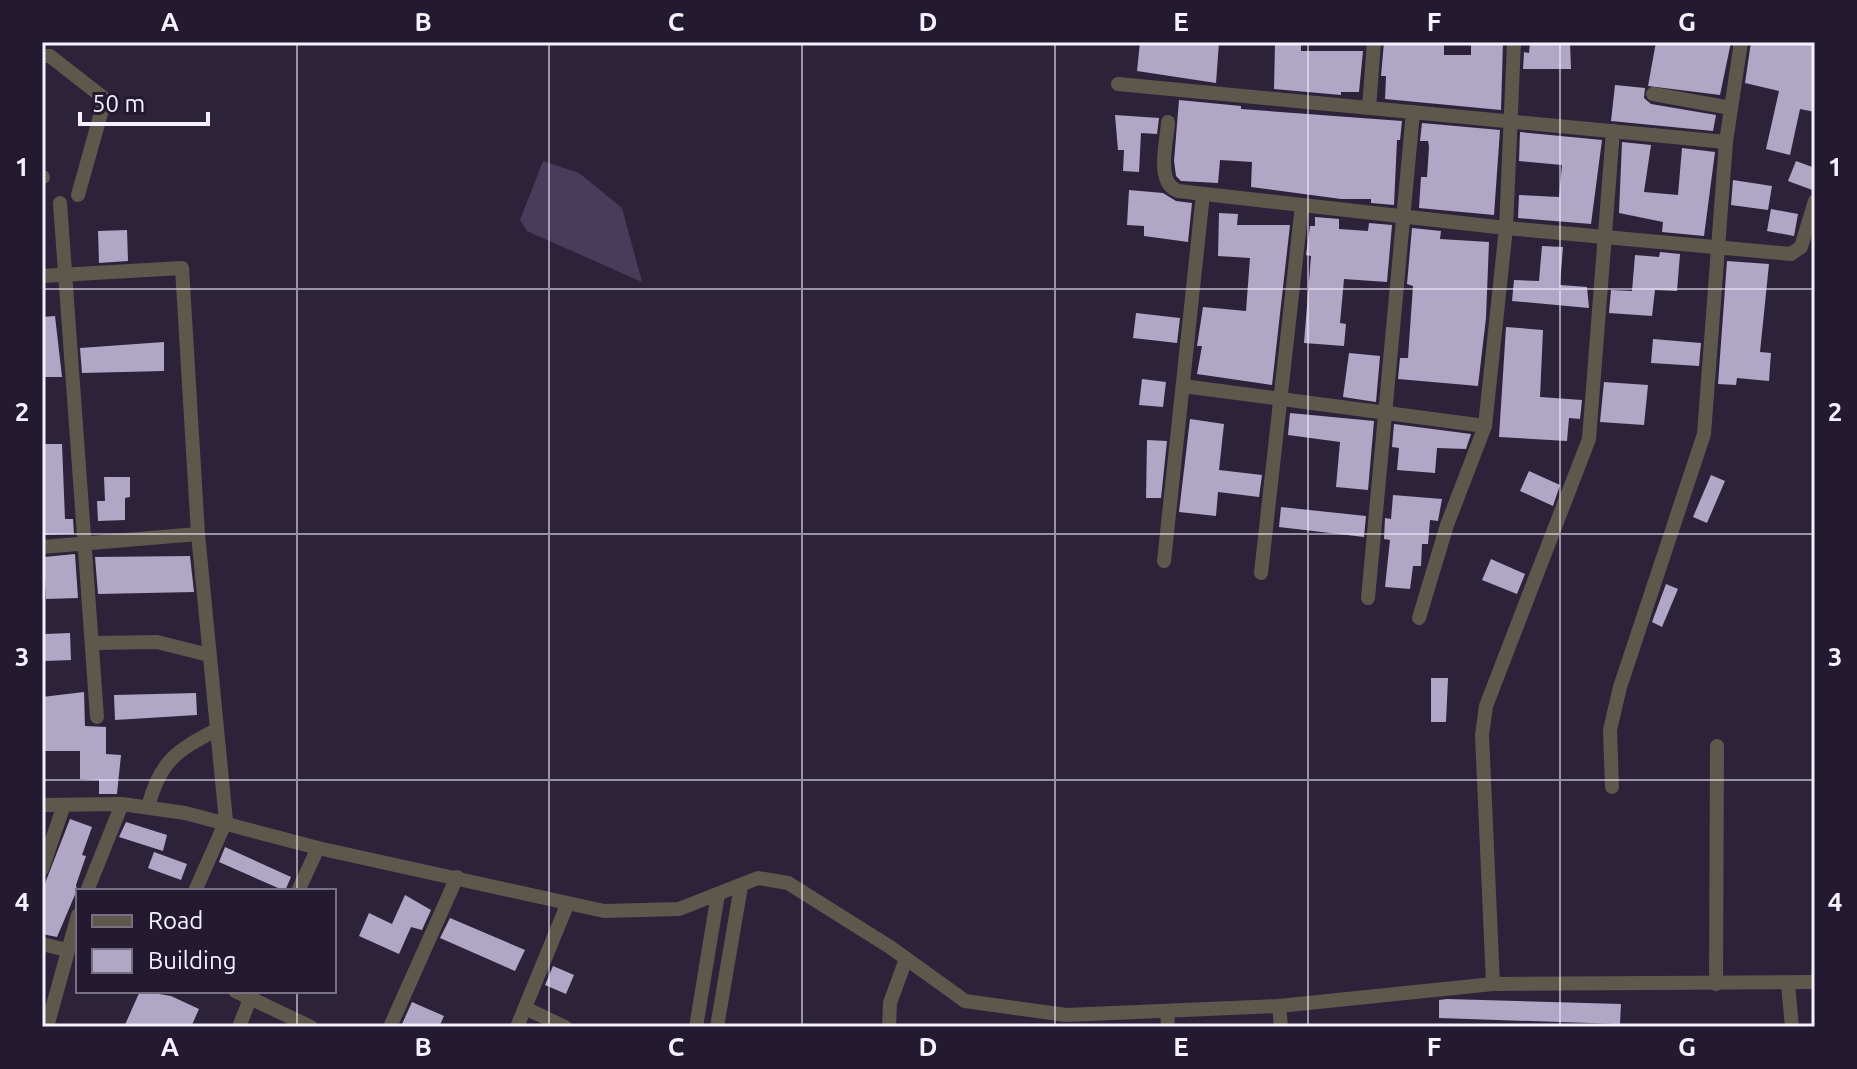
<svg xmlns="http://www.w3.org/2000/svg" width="1857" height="1069" viewBox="0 0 1857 1069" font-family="Ubuntu,sans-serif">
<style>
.green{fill:#473c59}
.building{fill:#b0a6c5}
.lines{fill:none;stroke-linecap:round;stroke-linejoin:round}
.minor{stroke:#5e584c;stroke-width:14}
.grid{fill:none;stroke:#f6f1fe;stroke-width:2;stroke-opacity:0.55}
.neatline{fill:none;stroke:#f6f1fe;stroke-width:3}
.grid-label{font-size:26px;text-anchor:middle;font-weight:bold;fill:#f6f1fe}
</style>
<rect width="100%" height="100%" fill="#2c233b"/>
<polygon class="green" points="543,161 579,173 622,208 642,282 527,231 520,220"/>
<g class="building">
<polygon points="1140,42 1219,42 1216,83 1137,71"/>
<polygon points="1275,42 1301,42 1301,51 1363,51 1359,92 1341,92 1341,95 1274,89"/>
<polygon points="1384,42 1444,42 1444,55 1471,55 1471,42 1503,42 1501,110 1385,99 1386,76 1381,76"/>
<polygon points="1530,42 1570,42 1571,69 1523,69 1524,52 1529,53"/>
<polygon points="1656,42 1731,42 1720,95 1648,86"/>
<polygon points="1751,42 1815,42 1815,112 1800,109 1790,155 1766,149 1779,91 1745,83"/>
<polygon points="1615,85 1645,88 1644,98 1651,104 1716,115 1713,131 1611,121"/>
<polygon points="1179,100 1241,106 1241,109 1402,121 1400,140 1397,140 1394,205 1371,203 1371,199 1341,199 1251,187 1252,162 1220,160 1218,183 1181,181 1176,176 1174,161"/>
<polygon points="1115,115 1159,118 1157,134 1141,133 1139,172 1123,171 1124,150 1118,150"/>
<polygon points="1422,123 1500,130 1494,215 1419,208 1421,177 1427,177 1429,147 1428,141 1420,141"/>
<polygon points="1520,132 1602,140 1591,224 1518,218 1519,195 1559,197 1562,165 1519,161"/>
<polygon points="1622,142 1651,145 1644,192 1678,195 1682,148 1715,152 1704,236 1662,232 1663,222 1619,213"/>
<polygon points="1796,161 1815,168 1815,191 1788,181"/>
<polygon points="1733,180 1772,186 1768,210 1731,205"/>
<polygon points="1129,190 1163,193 1176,201 1192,203 1188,242 1144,236 1144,226 1127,225"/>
<polygon points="1771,209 1798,214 1794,236 1767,231"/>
<polygon points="1219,213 1238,214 1237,225 1290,225 1272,385 1197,374 1202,346 1197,346 1203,307 1246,311 1250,258 1218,256"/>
<polygon points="1315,217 1339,219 1339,229 1368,231 1369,223 1392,225 1387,282 1344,279 1340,323 1346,324 1344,346 1304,343 1311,256 1306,255 1310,226 1315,226"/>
<polygon points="1412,228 1441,231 1440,239 1489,242 1486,318 1478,386 1398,379 1400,358 1408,358 1413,286 1407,284"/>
<polygon points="127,230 128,261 99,263 98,231"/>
<polygon points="1542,246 1563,247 1560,285 1587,287 1589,308 1512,301 1514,280 1539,281"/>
<polygon points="1660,252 1680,254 1677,291 1655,290 1652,316 1609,313 1611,290 1632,291 1635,255 1659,257"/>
<polygon points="1727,261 1769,264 1760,352 1771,353 1769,381 1737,378 1736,385 1718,384"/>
<polygon points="1136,313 1180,318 1177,343 1133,338"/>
<polygon points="55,316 62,377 42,377 42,317"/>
<polygon points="1506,327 1543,330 1540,397 1582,400 1580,419 1569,418 1567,441 1499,437"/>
<polygon points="1653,339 1701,343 1699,366 1651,363"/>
<polygon points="164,342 164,371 82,373 80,348"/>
<polygon points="1349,353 1380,356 1376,402 1343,397"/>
<polygon points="1142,379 1166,382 1163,407 1139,405"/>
<polygon points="1604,382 1648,385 1644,425 1600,422"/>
<polygon points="1290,413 1374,421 1368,490 1336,487 1340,442 1288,435"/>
<polygon points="1190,419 1224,424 1219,470 1262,475 1259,497 1218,492 1216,516 1179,512"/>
<polygon points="1394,424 1471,434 1466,449 1437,448 1435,473 1397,470 1399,448 1392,447"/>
<polygon points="1147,440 1167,441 1161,498 1146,498"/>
<polygon points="42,444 62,444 65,519 73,519 74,534 42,535"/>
<polygon points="1529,471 1560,485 1553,506 1520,491"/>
<polygon points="1711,475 1725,481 1707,523 1693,517"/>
<polygon points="104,477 130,477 130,497 125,498 125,520 98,521 97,501 105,501"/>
<polygon points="1393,495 1442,499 1438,521 1430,520 1428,544 1422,544 1421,566 1413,566 1410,589 1385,587 1390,540 1384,539 1385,518 1391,519"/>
<polygon points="1281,507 1366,516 1364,537 1279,527"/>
<polygon points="75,554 78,598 46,599 44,557"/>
<polygon points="190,556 194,592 98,594 95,557"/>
<polygon points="1491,559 1525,574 1517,594 1482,580"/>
<polygon points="1666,584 1678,589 1662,627 1652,622"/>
<polygon points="70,633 71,660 45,661 45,634"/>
<polygon points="1431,678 1448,678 1446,722 1431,722"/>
<polygon points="84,692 85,726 106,727 106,754 121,755 117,794 99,794 99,780 80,779 80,751 42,751 42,697"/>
<polygon points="196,693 197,715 115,720 114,695"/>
<polygon points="70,819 92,827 82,855 86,856 76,885 77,890 57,937 42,934 42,891"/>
<polygon points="126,822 167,835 163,851 119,837"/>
<polygon points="225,847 291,877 285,891 219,862"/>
<polygon points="154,852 187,864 181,880 148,868"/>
<polygon points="405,895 431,910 422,930 411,927 399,954 359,936 369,913 392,924"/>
<polygon points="450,918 525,950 515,971 440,938"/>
<polygon points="553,966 574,975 566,994 545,985"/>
<polygon points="140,991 171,996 199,1009 191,1027 124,1027"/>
<polygon points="1447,999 1621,1004 1620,1024 1439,1018 1439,1000"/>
<polygon points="412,1002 444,1016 439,1027 402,1024"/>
</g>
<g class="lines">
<g class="minor">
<polyline points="42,56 50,56 105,99 78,195"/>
<polyline points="1118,84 1726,142"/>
<polyline points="1653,94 1731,108"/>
<polyline points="1369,108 1374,42"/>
<path d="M1168,122C1167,142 1155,183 1178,191L1506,228L1791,254L1801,247L1815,201"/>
<polyline points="42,177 43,177"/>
<polyline points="60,203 97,717"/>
<polyline points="42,276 182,268 198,534 226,821 195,891"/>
<polyline points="1183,386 1485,426"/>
<polyline points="42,547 198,534"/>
<polyline points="1164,561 1203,194"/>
<polyline points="1261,573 1302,205"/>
<polyline points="1368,598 1413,112"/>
<polyline points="1419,618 1447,525 1485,426 1506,228 1514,42"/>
<polyline points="94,643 157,642 209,655"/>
<polyline points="1612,787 1610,730 1620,687 1704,434 1726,142 1741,42"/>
<polyline points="42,805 122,804 185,813 318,848 604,911 679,909 758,878 788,883 890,947 965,1001 1066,1015 1279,1006 1493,984 1815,982"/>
<path d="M148,807C160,761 176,751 216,730"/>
<polyline points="42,869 64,805"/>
<polyline points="87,891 122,804"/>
<polyline points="298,891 318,848"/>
<polyline points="42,944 67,950"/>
<polyline points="1493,984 1482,735 1486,706 1589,439 1613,131"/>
<polyline points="1716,984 1717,746"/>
<polyline points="1788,984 1792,1027"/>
<polyline points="235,991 311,1027"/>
<polyline points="1279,1006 1281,1027"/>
<polyline points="525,1008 565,1027"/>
<polyline points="1167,1011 1168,1027"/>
<polyline points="47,1027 78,915"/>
<polyline points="239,1027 253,991"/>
<polyline points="390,1027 457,877"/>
<polyline points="517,1027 567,905"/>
<polyline points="696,1027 718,894"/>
<polyline points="717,1027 741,886"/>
<polyline points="889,1027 890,1003 906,959"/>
</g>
</g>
<path class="grid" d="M297,42V891M549,42V1027M802,42V1027M1055,42V1027M1308,42V1027M1560,42V1027M42,289H1815M42,534H1815M42,780H1815M297,991V1027"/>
<rect width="1857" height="1069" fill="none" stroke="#231930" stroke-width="88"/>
<rect x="76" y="889" width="260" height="104" fill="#231930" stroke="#776f82" stroke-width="2"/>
<rect x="92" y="915" width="40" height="12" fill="#5e584c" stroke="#776f82" stroke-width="2"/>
<text x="148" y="929" font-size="24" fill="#f6f1fe">Road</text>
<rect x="92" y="949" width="40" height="24" fill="#b0a6c5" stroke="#776f82" stroke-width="2"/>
<text x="148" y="969" font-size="24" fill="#f6f1fe">Building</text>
<path d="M80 112v12h128v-12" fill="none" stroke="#f6f1fe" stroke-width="4"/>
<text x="92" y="112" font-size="24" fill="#f6f1fe" stroke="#231930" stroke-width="6" paint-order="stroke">50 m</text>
<rect x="44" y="44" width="1769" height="981" class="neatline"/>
<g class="grid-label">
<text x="170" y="31">A</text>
<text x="423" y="31">B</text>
<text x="676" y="31">C</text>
<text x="928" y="31">D</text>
<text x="1181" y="31">E</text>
<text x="1434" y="31">F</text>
<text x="1687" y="31">G</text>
<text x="22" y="176">1</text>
<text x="1835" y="176">1</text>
<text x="22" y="421">2</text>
<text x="1835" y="421">2</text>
<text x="22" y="666">3</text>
<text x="1835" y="666">3</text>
<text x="22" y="911">4</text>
<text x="1835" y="911">4</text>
<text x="170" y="1056">A</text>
<text x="423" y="1056">B</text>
<text x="676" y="1056">C</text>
<text x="928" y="1056">D</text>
<text x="1181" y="1056">E</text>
<text x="1434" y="1056">F</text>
<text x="1687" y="1056">G</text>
</g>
</svg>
